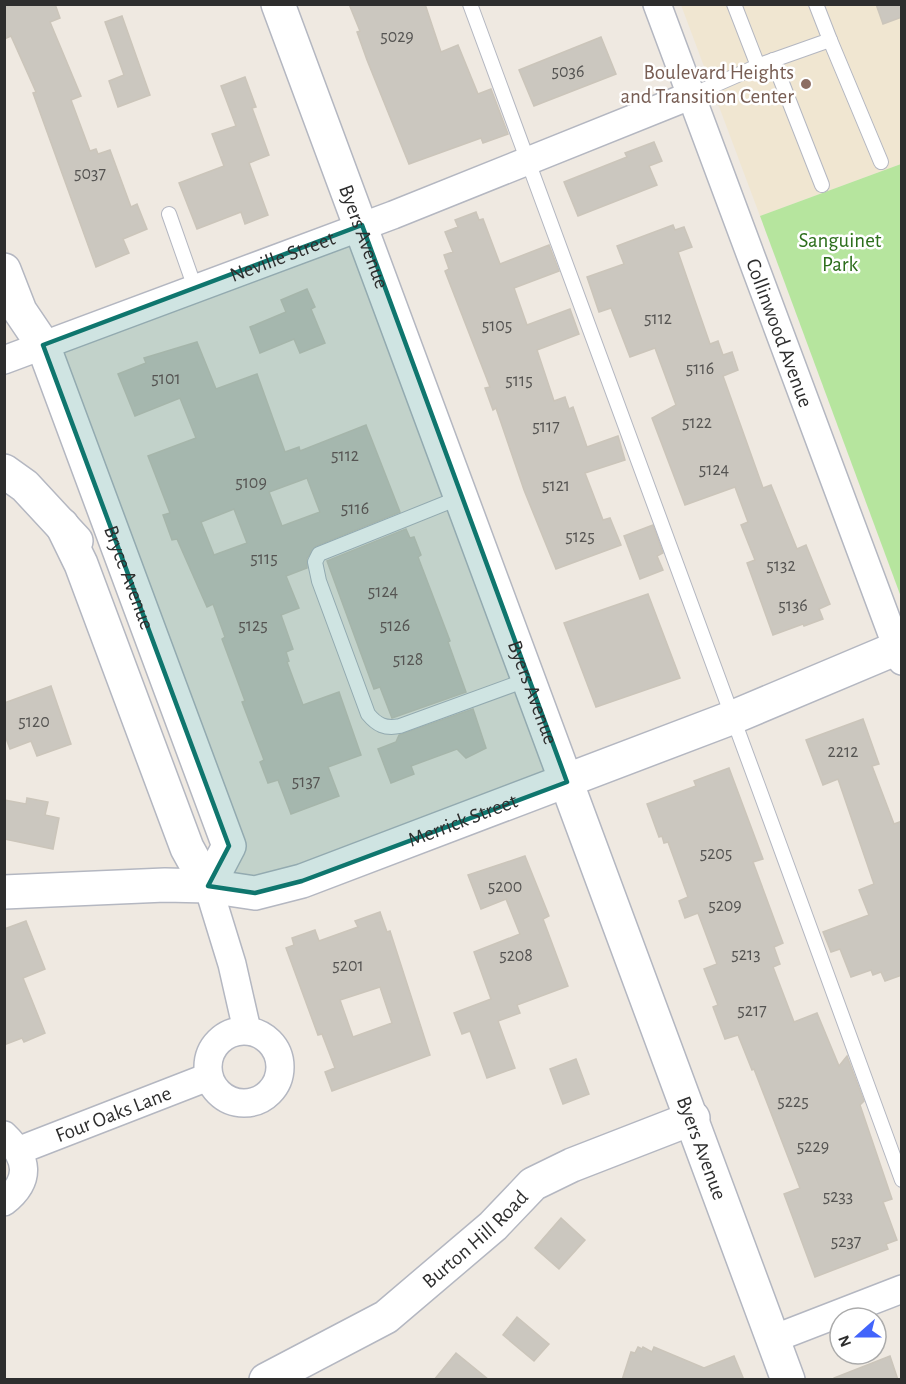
<svg xmlns="http://www.w3.org/2000/svg" width="906" height="1384" viewBox="0 0 906 1384" font-family="'Alegreya Sans',sans-serif">
<style>
.education{fill:#f0e6d1}
.green{fill:#b6e59e}
.building{fill:#cbc7bf;stroke:#cbc5ba;stroke-width:1.5;fill-rule:evenodd}
.lines{fill:none;stroke-linecap:round;stroke-linejoin:round}
.lane-casing{stroke:#b4b7c1;stroke-width:16}
.street-casing{stroke:#b4b7c1;stroke-width:30}
.secondary-casing{stroke:#b4b7c1;stroke-width:36}
.lane{stroke:#fff;stroke-width:14}
.street{stroke:#fff;stroke-width:27}
.secondary{stroke:#fff;stroke-width:33}
.marked{fill:#0f766e;fill-opacity:0.2;stroke:#0f766e;stroke-width:4.5;stroke-linejoin:round}
.education-dot{fill:#8d6e63;stroke:#fff;stroke-width:2}
.labels{text-anchor:middle;dominant-baseline:central;stroke-width:5;stroke-linejoin:round;paint-order:stroke}
.number-label{font-size:18px;fill:#555452}
.education-label{font-size:21px;fill:#785e54;stroke:#fff;text-anchor:end}
.street-label{font-size:21px;fill:#2e2e2e;stroke:#fff}
.park-label{font-size:21px;fill:#2c6e1b;stroke:#fff}
</style>
<rect width="100%" height="100%" fill="#efe9e1"/>
<polygon class="education" points="681,5 901,5 901,164 760,216"/>
<polygon class="green" points="901,164 902,164 901,597 760,216"/>
<g class="building">
<polygon points="4,4 55,4 60,18 50,22 81,96 71,100 90,151 96,149 98,154 110,150 131,207 137,204 147,229 123,239 129,253 96,267 33,93 36,92 11,36 4,39"/>
<polygon points="349,4 425,4 441,52 458,45 478,94 491,89 508,134 483,143 481,138 409,164 367,60 357,32 360,31"/>
<polygon points="876,4 902,4 902,17 883,24"/>
<polygon points="122,16 150,95 118,107 109,81 124,75 105,22"/>
<polygon points="601,37 616,74 534,106 519,70"/>
<polygon points="245,77 256,107 252,108 269,155 249,163 268,215 245,224 241,212 197,229 179,183 224,166 212,134 236,126 221,86"/>
<polygon points="654,142 662,161 649,166 657,185 578,216 564,182 627,157 625,153"/>
<polygon points="476,212 479,220 483,219 500,264 549,245 559,271 514,288 527,325 570,309 579,334 537,350 554,401 565,397 569,409 573,407 587,447 618,436 625,460 585,473 603,520 610,518 621,545 556,569 524,490 496,408 493,410 485,388 490,387 445,271 449,269 444,255 453,252 445,232 458,227 455,220"/>
<polygon points="673,225 675,230 684,227 692,247 678,252 710,344 718,341 723,355 732,352 738,370 723,376 763,488 771,485 797,549 806,545 830,604 819,609 823,619 804,626 803,624 773,635 747,563 755,560 741,525 748,522 735,487 685,505 652,418 676,405 655,348 630,357 611,308 599,312 587,277 624,264 617,246"/>
<polygon points="307,289 315,307 311,309 325,343 300,353 294,339 260,353 250,327 286,312 281,300"/>
<path d="M197,342L216,389L257,374L285,452L299,447L300,451L366,425L400,512L316,546L307,558V568L286,576L299,608L281,615L293,649L286,652L289,661L287,662L303,705L339,692L361,755L328,767L339,796L291,814L278,780L268,783L260,762L264,760L242,702L245,701L222,639L225,637L213,604L207,607L177,539L172,540L163,515L170,513L148,456L196,438L180,398L135,416L118,374L146,363L144,358ZM307,478L320,512L282,526L269,492ZM234,509L247,543L214,555L201,522Z"/>
<polygon points="653,525 663,553 657,556 663,570 640,579 624,536"/>
<polygon points="406,529 410,538 414,537 421,555 418,557 450,641 448,642 466,692 392,718 380,687 374,689 327,561"/>
<polygon points="648,594 680,678 596,707 564,623"/>
<polygon points="51,686 71,744 37,756 31,741 10,749 4,733 4,703"/>
<polygon points="473,709 486,748 466,758 457,749 411,766 414,774 391,783 378,749 396,742 399,735"/>
<polygon points="863,719 879,764 872,766 894,824 902,821 902,975 885,981 881,972 873,975 871,970 851,977 840,949 831,952 823,932 869,915 859,890 874,884 838,779 823,785 806,740"/>
<polygon points="729,768 763,859 753,862 783,943 774,947 780,964 773,967 794,1022 817,1013 839,1066 847,1056 864,1101 860,1105 892,1199 883,1202 897,1240 886,1244 888,1249 815,1277 784,1194 800,1188 754,1069 752,1070 738,1035 725,1039 713,1007 718,1005 704,969 717,964 698,913 685,918 679,901 688,897 668,842 664,843 662,836 659,837 647,804 696,786 694,781"/>
<polygon points="27,798 48,802 45,815 59,818 53,849 4,839 4,800 26,804"/>
<polygon points="525,856 549,916 543,919 568,986 517,1005 520,1013 498,1021 515,1068 487,1078 470,1031 462,1034 454,1013 491,999 474,952 520,934 506,899 481,909 468,875"/>
<path d="M380,912L387,932L390,931L430,1055L332,1091L325,1072L335,1068L322,1034L318,1035L286,948L294,945L292,938L315,930L319,941L358,927L355,921ZM380,987L392,1023L353,1037L340,1000Z"/>
<polygon points="26,921 45,969 23,978 45,1033 24,1042 22,1038 4,1045 4,929"/>
<polygon points="576,1059 589,1094 563,1104 550,1069"/>
<polygon points="561,1218 585,1240 559,1269 535,1248"/>
<polygon points="517,1317 549,1344 534,1361 503,1335"/>
<polygon points="638,1347 642,1349 643,1347 652,1352 654,1347 704,1368 734,1356 744,1380 622,1380 631,1352 635,1353"/>
<polygon points="456,1353 489,1380 434,1380"/>
<polygon points="890,1356 898,1380 834,1380 834,1378"/>
</g>
<g class="lines">
<defs>
<g id="lane">
<path d="M470,4C617,395 758,788 902,1180"/>
<polyline points="830,40 881,162"/>
<polyline points="773,60 822,185"/>
<polyline points="765,63 830,40 816,4"/>
<polyline points="692,95 758,66 734,4"/>
<polyline points="169,214 195,288"/>
<path d="M461,497L319,554L315,562L319,581L368,714C377,725 385,729 400,726L529,679"/>
</g>
<g id="street">
<path id="s1" d="M657,4L902,661"/>
<path id="s2" d="M4,360L393,215L692,95"/>
<polyline points="208,886 232,964 247,1030"/>
<circle cx="244" cy="1067" r="36"/>
<path d="M4,1135C28,1158 32,1180 4,1202"/>
<path id="s3" d="M20,1150L208,1077"/>
<polyline points="773,1339 902,1289"/>
</g>
<g id="secondary">
<path id="s4" d="M278,4L788,1380"/>
<path id="s5" d="M4,270L20,311L43,345L229,846L208,886"/>
<polyline points="4,471 25,486 76,541"/>
<polyline points="62,525 81,564 187,848 208,886"/>
<path id="s6" d="M4,892L165,885L208,886L255,893L302,881L731,718L902,646"/>
<path id="s7" d="M266,1380L386,1317L493,1226L533,1184L572,1165L693,1118"/>
</g>
</defs>
<use href="#lane" class="lane-casing"/>
<use href="#street" class="street-casing"/>
<use href="#secondary" class="secondary-casing"/>
<use href="#lane" class="lane"/>
<use href="#street" class="street"/>
<use href="#secondary" class="secondary"/>
</g>
<path class="marked" d="M362,225L567,782L302,881L255,893L208,886L229,846L43,345Z"/>
<circle class="education-dot" cx="806" cy="84" r="6"/>
<g class="labels">
<g class="number-label">
<text x="397" y="37">5029</text>
<text x="568" y="72">5036</text>
<text x="90" y="174">5037</text>
<text x="658" y="319">5112</text>
<text x="497" y="326">5105</text>
<text x="700" y="369">5116</text>
<text x="166" y="379">5101</text>
<text x="519" y="381">5115</text>
<text x="697" y="423">5122</text>
<text x="546" y="427">5117</text>
<text x="345" y="456">5112</text>
<text x="714" y="470">5124</text>
<text x="251" y="483">5109</text>
<text x="556" y="486">5121</text>
<text x="355" y="509">5116</text>
<text x="580" y="537">5125</text>
<text x="264" y="559">5115</text>
<text x="781" y="566">5132</text>
<text x="383" y="592">5124</text>
<text x="793" y="606">5136</text>
<text x="253" y="626">5125</text>
<text x="395" y="626">5126</text>
<text x="408" y="660">5128</text>
<text x="34" y="722">5120</text>
<text x="843" y="752">2212</text>
<text x="306" y="782">5137</text>
<text x="716" y="854">5205</text>
<text x="505" y="887">5200</text>
<text x="725" y="906">5209</text>
<text x="746" y="955">5213</text>
<text x="516" y="956">5208</text>
<text x="348" y="966">5201</text>
<text x="752" y="1011">5217</text>
<text x="793" y="1102">5225</text>
<text x="813" y="1147">5229</text>
<text x="838" y="1197">5233</text>
<text x="846" y="1242">5237</text>
</g>
<g class="education-label">
<text x="794" y="72">Boulevard Heights<tspan x="794" dy="24">and Transition Center</tspan></text>
</g>
<g class="street-label">
<text stroke="none"><textPath href="#s4" startOffset="248">Byers Avenue</textPath></text>
<text stroke="none"><textPath href="#s2" startOffset="297">Neville Street</textPath></text>
<text stroke="none"><textPath href="#s1" startOffset="351">Collinwood Avenue</textPath></text>
<text stroke="none"><textPath href="#s5" startOffset="333">Bryce Avenue</textPath></text>
<text stroke="none"><textPath href="#s4" startOffset="734">Byers Avenue</textPath></text>
<text stroke="none"><textPath href="#s6" startOffset="472">Merrick Street</textPath></text>
<text stroke="none"><textPath href="#s3" startOffset="100">Four Oaks Lane</textPath></text>
<text stroke="none"><textPath href="#s4" startOffset="1220">Byers Avenue</textPath></text>
<text stroke="none"><textPath href="#s7" startOffset="254">Burton Hill Road</textPath></text>
</g>
<g class="park-label">
<text x="840" y="240">Sanguinet<tspan x="840" dy="24">Park</tspan></text>
</g>
</g>
<rect width="906" height="1384" fill="none" stroke="#2e2e2e" stroke-width="12"/>
<g transform="translate(858 1336) rotate(249)"><circle r="28" fill="#ffffff" stroke="#ababab" stroke-width="1.5"/>
<path d="M0-4.5L10 22L0 15L-10 22Z" fill="#4264fb"/>
<text y="-9" font-size="16" font-weight="bold" text-anchor="middle" fill="#2e2e2e">N</text>
</g>
</svg>
